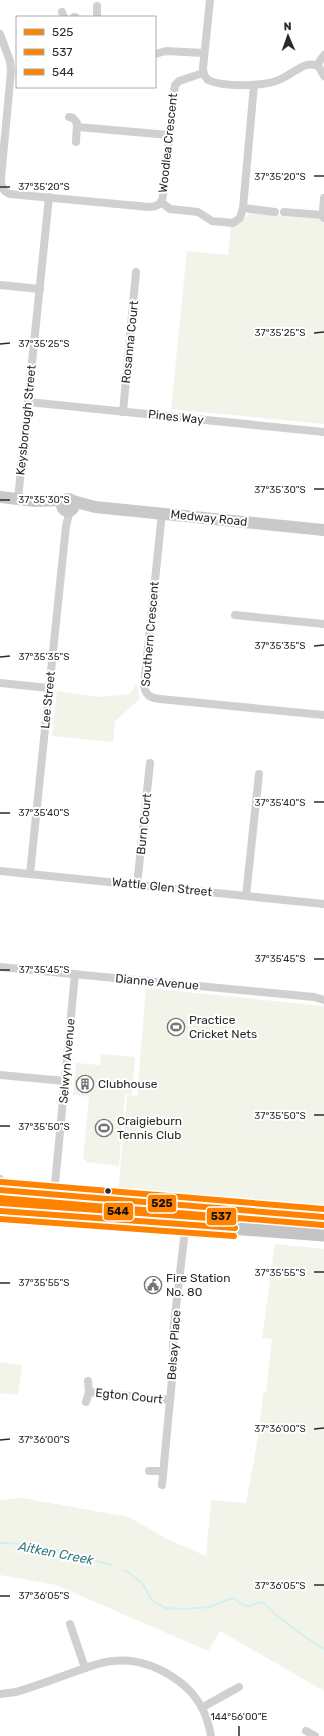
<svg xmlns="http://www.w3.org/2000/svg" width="324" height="1736" viewBox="0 0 324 1736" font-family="Rubik,sans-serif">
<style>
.green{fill:#f2f4e9}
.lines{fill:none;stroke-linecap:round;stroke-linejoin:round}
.stream{stroke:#d4eff2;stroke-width:2}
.street{stroke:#d0d0d0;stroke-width:8}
.secondary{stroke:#c9c9c9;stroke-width:12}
.primary{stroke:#c4c4c4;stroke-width:13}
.bus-1-casing{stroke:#fff;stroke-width:9}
.bus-2-casing{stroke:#fff;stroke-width:9}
.bus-3-casing{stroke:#fff;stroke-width:9}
.bus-1{stroke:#ff8200;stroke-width:6}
.bus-2{stroke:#ff8200;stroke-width:6}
.bus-3{stroke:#ff8200;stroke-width:6}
.ticks{fill:none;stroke:#2b2b2b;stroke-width:1.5}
.bus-dot{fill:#2b2b2b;stroke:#fff;stroke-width:1.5}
.labels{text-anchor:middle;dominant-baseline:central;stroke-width:4;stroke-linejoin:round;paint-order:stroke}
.street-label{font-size:12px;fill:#2b2b2b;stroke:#fff}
.poi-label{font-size:12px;fill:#2b2b2b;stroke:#fff;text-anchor:start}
.water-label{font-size:13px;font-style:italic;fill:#327c84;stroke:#fff}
.ticks-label{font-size:10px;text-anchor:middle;fill:#2b2b2b;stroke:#fff;stroke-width:4;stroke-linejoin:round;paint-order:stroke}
.line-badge{stroke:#fff;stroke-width:1.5}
.pale-badge-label{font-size:11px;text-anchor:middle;font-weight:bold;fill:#111}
</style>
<rect width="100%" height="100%" fill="#fff"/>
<g class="green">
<polygon points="250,213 320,219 324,223 324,424 171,409 187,251 228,255 231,226 241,222"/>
<polygon points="137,683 140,699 115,721 113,742 52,736 57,691 100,697 130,694"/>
<polygon points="146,988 324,1006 324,1213 118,1193 127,1095 137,1096"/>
<polygon points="101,1054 135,1057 132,1094 125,1094 119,1166 87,1162 86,1160 83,1160 89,1097 73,1095 76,1063 100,1065"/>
<polygon points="275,1244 324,1249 324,1691 220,1631 208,1651 56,1585 0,1575 0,1500 22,1498 129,1517 167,1539 206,1556 211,1500 246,1503 259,1432 263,1393 266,1392 272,1339 262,1338"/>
<polygon points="0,1362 22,1365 18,1395 0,1393"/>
</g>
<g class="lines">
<g class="stream">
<path d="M0,1543C35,1542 78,1555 111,1565"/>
<polyline points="125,1570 142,1583 152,1600 165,1608 185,1609 209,1607 233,1598 243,1605 250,1606 261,1602 264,1603 273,1612 298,1632 324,1649"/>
</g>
<g class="street">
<path d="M210,0L203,68L204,75L208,80C223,87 265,87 281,79C291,75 308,58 319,67L324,76"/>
<polyline points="97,6 97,17"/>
<polyline points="62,12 64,17"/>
<polyline points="74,17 75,17"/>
<path d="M0,34L10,61L11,71L1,178C1,186 2,191 10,194L149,207C157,207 162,204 163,195L175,85L179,81L203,73"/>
<polyline points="155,54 166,51 204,53"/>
<polyline points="317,65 324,55"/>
<polyline points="69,117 73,118 77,123 76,142"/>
<polyline points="78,127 169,135"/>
<polyline points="324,198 323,211 324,218"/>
<polyline points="161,202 170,209 198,212 212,221 233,223 240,218 243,208 254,85"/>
<polyline points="243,208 275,212"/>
<polyline points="284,212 323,215"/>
<polyline points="0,285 40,289"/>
<polyline points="28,402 324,432"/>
<polyline points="123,412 136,272"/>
<polyline points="18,499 49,197"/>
<path d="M162,513L144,686C146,696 151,698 160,699L324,715"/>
<polyline points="235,615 324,624"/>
<polyline points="0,683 49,688"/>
<polyline points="0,871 324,904"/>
<polyline points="30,874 66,526 70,510"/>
<polyline points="137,885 150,763"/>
<polyline points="246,896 259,774"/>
<polyline points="0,967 314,997 324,1000"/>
<polyline points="0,1075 65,1081"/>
<polyline points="0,1179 7,1191"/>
<polyline points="54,1195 75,974"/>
<polyline points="89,1392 170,1400"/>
<polyline points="86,1402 89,1392 88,1381"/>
<polyline points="149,1471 163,1471"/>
<polyline points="162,1485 173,1369 173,1332 188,1205"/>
<polyline points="70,1624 85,1668"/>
<path d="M0,1694L16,1692C36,1686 55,1679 74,1672C86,1668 100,1662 112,1661C137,1658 160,1667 180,1682C198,1696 207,1713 211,1736"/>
<polyline points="203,1707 239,1687"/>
<polyline points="306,1731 315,1736"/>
</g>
<g class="secondary">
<polyline points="0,497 35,501 64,500"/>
<circle cx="68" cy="505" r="6"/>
<polyline points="73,501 95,507 324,530"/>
</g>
<g class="primary">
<polyline points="0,1190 324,1217"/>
<polyline points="0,1211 324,1235"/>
</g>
<defs>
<g id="bus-1">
<polyline points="0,1190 324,1217"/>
<polyline points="0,1211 235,1228"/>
</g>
<g id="bus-2">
<polyline points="0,1198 323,1225"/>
<polyline points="0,1219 234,1236"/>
</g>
<g id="bus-3">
<polyline points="1,1182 324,1209"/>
<polyline points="1,1203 236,1220"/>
</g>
</defs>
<use href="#bus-1" class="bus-1-casing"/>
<use href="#bus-2" class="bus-2-casing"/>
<use href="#bus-3" class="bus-3-casing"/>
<use href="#bus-1" class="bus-1"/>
<use href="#bus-2" class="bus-2"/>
<use href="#bus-3" class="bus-3"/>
</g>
<path class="ticks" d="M314,176H324M0,187H10M314,333L324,332M0,344L10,343M314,489H324M0,500H10M314,646L324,645M0,657L10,656M314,802H324M0,813H10M314,959H324M0,970H10M314,1115H324M0,1126H10M314,1272H324M0,1283H10M314,1429L324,1428M0,1440L10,1439M314,1585H324M0,1596H10M239,1726V1736"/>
<defs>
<symbol id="stadium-ring" viewBox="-11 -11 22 22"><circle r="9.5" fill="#fff" stroke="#757575" stroke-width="1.5"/><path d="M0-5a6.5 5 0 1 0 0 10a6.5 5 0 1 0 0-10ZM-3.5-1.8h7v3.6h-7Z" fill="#757575"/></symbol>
<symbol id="building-ring" viewBox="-11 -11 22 22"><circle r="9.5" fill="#fff" stroke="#757575" stroke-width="1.5"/><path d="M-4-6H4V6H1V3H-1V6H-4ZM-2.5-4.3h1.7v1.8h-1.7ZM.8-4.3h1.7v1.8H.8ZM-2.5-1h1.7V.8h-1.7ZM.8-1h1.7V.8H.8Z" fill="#757575"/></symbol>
<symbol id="civic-ring" viewBox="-11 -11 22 22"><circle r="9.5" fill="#fff" stroke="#757575" stroke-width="1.5"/><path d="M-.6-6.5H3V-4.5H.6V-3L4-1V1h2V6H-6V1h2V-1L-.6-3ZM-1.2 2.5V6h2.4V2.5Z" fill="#757575"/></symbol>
</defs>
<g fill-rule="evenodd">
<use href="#stadium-ring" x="166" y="1017" width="20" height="20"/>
<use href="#building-ring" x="75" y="1074" width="20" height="20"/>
<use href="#stadium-ring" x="94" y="1118" width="20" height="20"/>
<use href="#civic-ring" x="143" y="1275" width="20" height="20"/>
</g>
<circle class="bus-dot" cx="108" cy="1191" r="3.5"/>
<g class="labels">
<g class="street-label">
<text transform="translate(168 143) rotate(-84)">Woodlea Crescent</text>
<text transform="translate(130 342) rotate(-84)">Rosanna Court</text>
<text transform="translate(176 417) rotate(6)">Pines Way</text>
<text transform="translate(26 420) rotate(-84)">Keysborough Street</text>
<text transform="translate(209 518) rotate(6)">Medway Road</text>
<text transform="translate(150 634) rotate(-85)">Southern Crescent</text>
<text transform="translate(48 700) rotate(-84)">Lee Street</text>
<text transform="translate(144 824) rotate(-84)">Burn Court</text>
<text transform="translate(162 887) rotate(6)">Wattle Glen Street</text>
<text transform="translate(157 982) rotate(5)">Dianne Avenue</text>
<text transform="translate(67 1061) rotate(-85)">Selwyn Avenue</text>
<text transform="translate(174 1345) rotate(-86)">Belsay Place</text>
<text transform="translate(129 1396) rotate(6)">Egton Court</text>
</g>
<g class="poi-label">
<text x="189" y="1020">Practice<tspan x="189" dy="14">Cricket Nets</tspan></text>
<text x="98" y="1084">Clubhouse</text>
<text x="117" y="1121">Craigieburn<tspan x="117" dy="14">Tennis Club</tspan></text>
<text x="166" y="1278">Fire Station<tspan x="166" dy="14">No. 80</tspan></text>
</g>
<g class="water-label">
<text transform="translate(56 1553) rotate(11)">Aitken Creek</text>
</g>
</g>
<g class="ticks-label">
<text x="280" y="180">37°35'20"S</text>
<text x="44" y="190">37°35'20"S</text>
<text x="280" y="336">37°35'25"S</text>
<text x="44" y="347">37°35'25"S</text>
<text x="280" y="493">37°35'30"S</text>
<text x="44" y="503">37°35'30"S</text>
<text x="280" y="649">37°35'35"S</text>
<text x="44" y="660">37°35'35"S</text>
<text x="280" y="806">37°35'40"S</text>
<text x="44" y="816">37°35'40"S</text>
<text x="280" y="962">37°35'45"S</text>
<text x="44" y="973">37°35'45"S</text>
<text x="280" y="1119">37°35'50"S</text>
<text x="44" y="1130">37°35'50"S</text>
<text x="280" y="1276">37°35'55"S</text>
<text x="44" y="1286">37°35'55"S</text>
<text x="280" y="1432">37°36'00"S</text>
<text x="44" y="1443">37°36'00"S</text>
<text x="280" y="1589">37°36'05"S</text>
<text x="44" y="1599">37°36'05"S</text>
<text x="239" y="1720">144°56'00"E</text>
</g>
<g class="line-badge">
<rect x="147" y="1194" width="30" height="19" rx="4" fill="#ff8200"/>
<rect x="103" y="1202" width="31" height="19" rx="4" fill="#ff8200"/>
<rect x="206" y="1207" width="31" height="19" rx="4" fill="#ff8200"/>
</g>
<g class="pale-badge-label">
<text x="162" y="1207">525</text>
<text x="118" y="1215">544</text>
<text x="221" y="1220">537</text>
</g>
<rect x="16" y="16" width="140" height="72" fill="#ffffff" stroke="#aaaaaa"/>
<rect x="24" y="29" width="20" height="6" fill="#ff8200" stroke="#aaaaaa"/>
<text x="52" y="36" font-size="12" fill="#2b2b2b">525</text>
<rect x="24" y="49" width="20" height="6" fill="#ff8200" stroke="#aaaaaa"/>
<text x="52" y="56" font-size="12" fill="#2b2b2b">537</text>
<rect x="24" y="69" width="20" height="6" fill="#ff8200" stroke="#aaaaaa"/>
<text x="52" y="76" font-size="12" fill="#2b2b2b">544</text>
<g transform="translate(288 36) rotate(358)" stroke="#ffffff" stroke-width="3" paint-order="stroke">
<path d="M0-3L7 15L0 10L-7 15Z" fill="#2b2b2b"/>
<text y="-6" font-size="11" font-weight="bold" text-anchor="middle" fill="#2b2b2b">N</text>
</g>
</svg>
